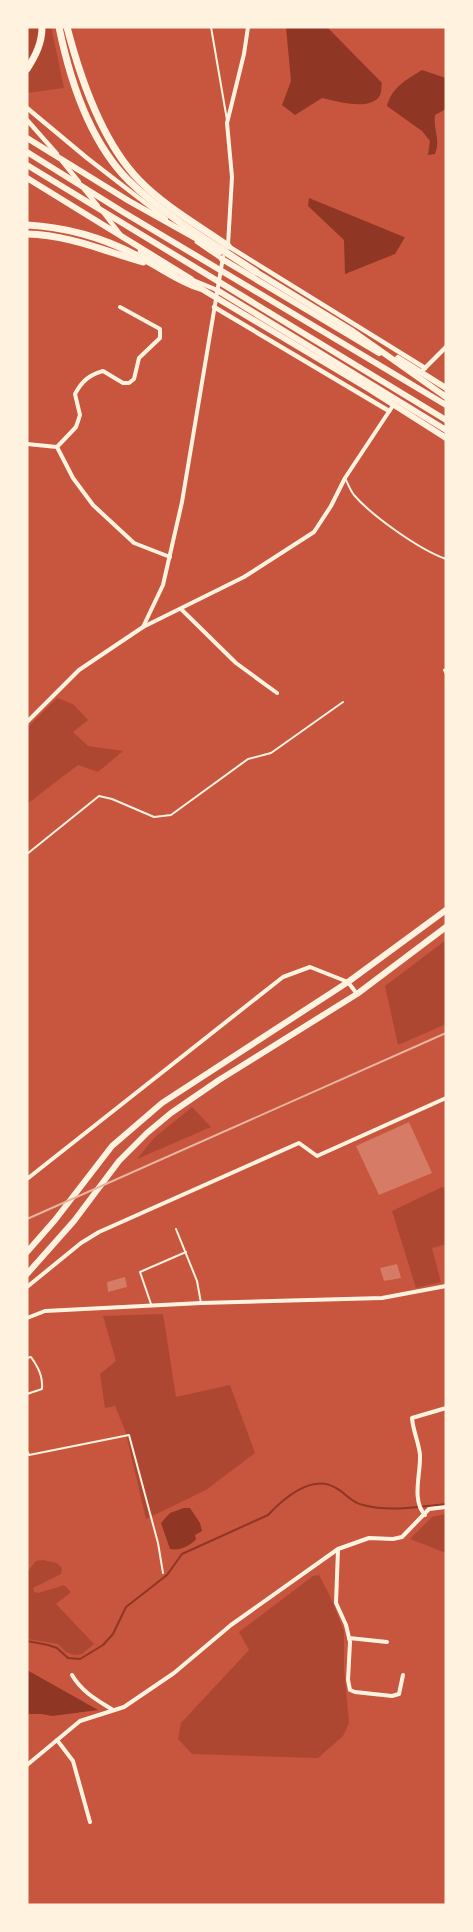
<svg xmlns="http://www.w3.org/2000/svg" width="473" height="1932" viewBox="0 0 473 1932" font-family="Inter,sans-serif">
<style>
.green{fill:#ae4732}
.water{fill:#8f3625}
.lines{fill:none;stroke-linecap:round;stroke-linejoin:round}
.stream{stroke:#8f3625;stroke-width:2}
.building{fill:#d67c66}
.service{stroke:#fff3e0;stroke-width:2}
.minor{stroke:#fff3e0;stroke-width:4}
.tertiary{stroke:#fff3e0;stroke-width:4.5}
.primary{stroke:#fff3e0;stroke-width:6}
.trunk{stroke:#fff3e0;stroke-width:6}
.motorway{stroke:#fff3e0;stroke-width:7}
.rail{stroke:#e9b49f;stroke-width:2}
</style>
<rect width="100%" height="100%" fill="#c8553d"/>
<g class="green">
<polygon points="27,27 51,27 64,88 27,93"/>
<polygon points="57,698 73,704 88,720 73,732 88,746 123,751 98,772 78,765 27,804 27,728"/>
<polygon points="446,940 446,1024 398,1045 385,986"/>
<polygon points="192,1107 211,1127 137,1159 154,1138"/>
<polygon points="442,1187 446,1189 446,1244 432,1248 441,1282 416,1288 392,1211"/>
<polygon points="163,1314 176,1397 230,1385 255,1453 206,1490 146,1519 125,1430 115,1406 105,1408 100,1374 116,1361 103,1316"/>
<polygon points="446,1514 446,1553 410,1539 432,1517"/>
<polygon points="43,1560 57,1563 62,1568 61,1574 33,1588 34,1592 39,1593 64,1585 71,1592 56,1604 94,1644 82,1654 74,1655 66,1652 58,1644 27,1639 27,1572 36,1561"/>
<polygon points="319,1575 331,1598 344,1631 344,1669 349,1723 343,1736 318,1758 192,1754 178,1739 181,1723 249,1650 239,1632 313,1576"/>
</g>
<g class="water">
<path d="M286,27H327L382,83C381,87 382,93 379,97C367,111 336,101 322,98L295,115L282,105L291,81Z"/>
<path d="M422,70L446,78V109L435,115C433,130 441,139 435,154L428,155L430,141L422,131L387,106C392,87 406,80 422,70Z"/>
<polygon points="309,198 404,237 405,237 395,254 345,274 344,240 308,206"/>
<path d="M184,1508H190L200,1523L202,1531L195,1535L196,1539C190,1546 179,1551 170,1549L161,1523L170,1513Z"/>
<polygon points="27,1670 98,1710 52,1716 42,1714 29,1714 27,1716"/>
</g>
<g class="lines">
<path class="stream" d="M27,1641L48,1645L57,1648L68,1658L80,1659L103,1645L113,1634L126,1607L167,1575L182,1554L268,1515C283,1499 312,1473 336,1488C346,1493 351,1503 363,1505C389,1512 420,1507 446,1504"/>
</g>
<g class="building">
<polygon points="409,1122 432,1173 379,1195 356,1146"/>
<polygon points="397,1264 401,1278 384,1281 380,1268"/>
<polygon points="125,1277 127,1287 108,1292 107,1282"/>
</g>
<g class="lines">
<g class="service">
<polyline points="211,27 227,120"/>
<path d="M345,478C348,484 350,490 354,495C372,516 420,550 446,559"/>
<polyline points="446,669 444,670 446,674"/>
<polyline points="27,854 99,796 112,799 154,817 171,815 248,759 271,753 343,702"/>
<polyline points="176,1229 197,1281 201,1303"/>
<polyline points="151,1304 140,1272 186,1252"/>
<path d="M27,1358L31,1357C38,1367 43,1376 42,1389L27,1394"/>
<polyline points="27,1451 29,1455 129,1435 158,1543 163,1573"/>
</g>
<g class="minor">
<polyline points="228,245 232,177 227,123 244,54 248,27"/>
<polyline points="27,444 57,447 73,478 93,505 134,543 170,557"/>
<path d="M57,447L76,427L80,415L75,394C82,381 89,375 103,371L123,383H129L134,379L139,358L160,338V329L120,307"/>
<polyline points="181,609 236,663 277,693"/>
<polyline points="143,627 163,585 182,502 223,257"/>
<polyline points="27,722 79,670 143,627 244,577 314,532 331,506 345,478 394,404"/>
<polyline points="27,1179 283,977 310,967 348,982 357,994"/>
<polyline points="27,1287 81,1243 99,1232 299,1143 317,1156 446,1098"/>
<polyline points="27,1318 45,1311 201,1303 382,1298 446,1286"/>
<path d="M425,1515C411,1500 421,1473 420,1455C419,1443 413,1431 412,1418L446,1408"/>
<polyline points="338,1550 336,1603 346,1625 350,1642 348,1680 350,1690 355,1692 392,1696 399,1694 403,1675"/>
<polyline points="349,1638 387,1642"/>
<path d="M72,1675C82,1692 97,1700 113,1710"/>
<polyline points="57,1740 73,1761 90,1822"/>
<polyline points="27,1765 80,1721 124,1707 174,1673 231,1625 338,1549 369,1538 393,1539 402,1537 429,1509 446,1507"/>
</g>
<g class="tertiary">
<polyline points="27,108 87,158 166,219"/>
<polyline points="27,120 57,154"/>
<polyline points="62,161 79,182"/>
<polyline points="84,189 98,206"/>
<polyline points="103,212 120,234"/>
<polyline points="197,242 222,259"/>
<polyline points="228,246 425,368"/>
<polyline points="140,251 176,273"/>
<polyline points="195,281 217,290"/>
<polyline points="214,307 389,411"/>
<polyline points="423,370 446,347"/>
</g>
<g class="primary">
<polyline points="222,259 379,353"/>
<polyline points="217,290 446,430"/>
<polyline points="27,1252 55,1220 112,1146 162,1103 348,982 446,910"/>
<polyline points="27,1274 74,1221 119,1161 147,1133 171,1113 219,1080 357,994 446,927"/>
</g>
<g class="trunk">
<polyline points="27,138 129,201 220,252"/>
<polyline points="27,152 123,212 446,405"/>
<polyline points="27,165 446,420"/>
<polyline points="27,178 191,279 200,288 369,389 446,438"/>
<polyline points="253,270 351,330 446,397"/>
<polyline points="398,358 446,388"/>
</g>
<g class="motorway">
<path d="M59,27C70,81 89,141 129,181C166,217 214,244 256,272"/>
<path d="M67,27C80,77 103,143 139,180C164,206 198,225 228,246"/>
<path d="M27,69C36,55 42,43 42,27"/>
<path d="M27,225C65,227 104,238 138,256C159,266 177,281 200,288"/>
<path d="M27,234C69,235 104,251 143,262"/>
</g>
<polyline class="rail" points="27,1219 446,1033"/>
</g>
<rect width="473" height="1932" fill="none" stroke="#fff3e0" stroke-width="57"/>
</svg>
